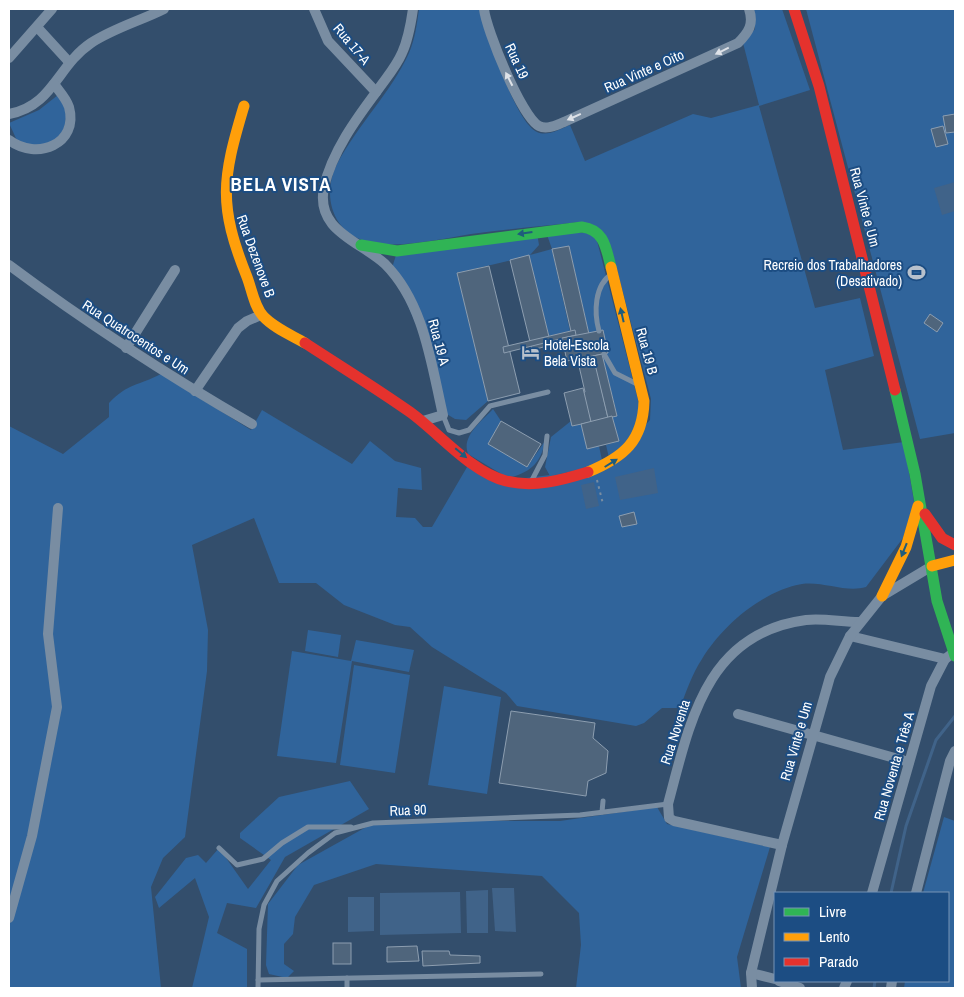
<svg xmlns="http://www.w3.org/2000/svg" width="964" height="997" viewBox="0 0 964 997" font-family="'Archivo Narrow',sans-serif">
<style>
.green{fill:#30649b}
.water{fill:#406389}
.lines{fill:none;stroke-linecap:round;stroke-linejoin:round}
.stream{stroke:#406389;stroke-width:3}
.building{fill:#4f657c;stroke:#8d9eb0}
.path{stroke:#798da2;stroke-width:2;stroke-dasharray:2.5 4;stroke-linecap:butt}
.lane{stroke:#798da2;stroke-width:5}
.street{stroke:#798da2;stroke-width:10}
.fast{stroke:#30b455;stroke-width:11}
.slow{stroke:#ff9f0a;stroke-width:11}
.jam{stroke:#e5322d;stroke-width:11}
.oneway{fill:#dee2e8}
.oneway2{fill:#1f5c7c}
.labels{text-anchor:middle;dominant-baseline:central;stroke-width:4;stroke-linejoin:round;paint-order:stroke}
.street-label{font-size:14px;fill:#fff;stroke:#1c4d83}
.poi-label{font-size:14px;fill:#fff;stroke:#1c4d83;text-anchor:end}
.district-label{font-size:19px;font-weight:bold;letter-spacing:1px;fill:#fff;stroke:#1c4d83}
</style>
<rect width="100%" height="100%" fill="#334e6c"/>
<g class="green">
<path d="M419,9H480C487,33 515,122 537,132C547,137 560,129 570,125L585,161L693,114L711,118L759,105L743,43L755,29L754,9H782L810,90L759,106L815,308L860,298L874,356L825,370L843,450L904,442L914,502L903,538L866,587C846,593 823,581 802,584C762,591 722,626 702,659C692,674 686,692 680,708H662L644,723L636,726L517,706L506,693L432,647L410,627L395,625L344,605L316,583H279L254,518L192,545L208,630L207,671L185,837L163,858L151,887L161,988H9V426L63,454L109,417V403C128,383 138,386 161,374L251,430L262,410L352,464L370,441L395,461L421,468L422,490L398,488L396,517L415,518L423,527H432L470,462L502,481L606,468L650,420L651,399L611,247L580,222C543,226 507,229 471,234C440,239 395,250 365,241C331,231 322,193 337,164C357,126 392,91 409,53C415,39 417,24 419,9Z"/>
<polygon points="806,9 955,9 955,433 920,439"/>
<polygon points="58,95 67,112 64,130 56,139 43,146 19,145 9,123 39,110"/>
<polygon points="546,232 595,233 643,419 610,462 606,445 619,441 612,416 617,415 602,354 589,333 569,246 552,250 570,331 549,336 529,256 457,273 488,401 466,420 455,419 445,413 432,362 392,268 396,255 537,233 539,245 530,255 552,249"/>
<path d="M493,409L501,421L488,444L527,467L545,441C541,464 529,473 508,478L468,454C461,436 482,421 493,409Z"/>
<polygon points="571,421 572,426 581,424 587,449 599,446 603,465 550,476 545,467 551,437"/>
<polygon points="308,630 341,635 338,657 305,651"/>
<polygon points="356,640 414,650 409,672 352,661 336,763 277,756 292,651 351,661"/>
<polygon points="354,665 410,675 395,773 340,765"/>
<polygon points="444,686 501,697 487,794 428,785"/>
<polygon points="350,781 369,809 285,857 256,908 227,903 217,933 247,949 247,988 192,988 209,917 195,878 159,908 155,897 186,858 198,855 206,863 219,848 248,889 271,860 240,838 240,833 279,797"/>
<polygon points="657,807 667,824 770,847 737,957 741,988 576,988 581,945 579,913 542,876 376,864 314,885 295,917 293,934 284,944 284,964 294,971 287,978 269,974 266,965 268,904 298,865 377,821 560,821"/>
<polygon points="944,817 955,821 955,988 904,988 905,981 948,981 948,893 923,893"/>
</g>
<g class="water">
<polygon points="955,182 955,211 942,215 934,188"/>
<polygon points="654,468 658,493 620,500 615,477"/>
<polygon points="594,482 599,506 586,509 581,485"/>
<polygon points="492,888 514,888 516,932 495,931"/>
<polygon points="488,890 488,933 467,933 466,891"/>
<polygon points="460,892 461,933 380,935 380,893"/>
<polygon points="348,897 374,897 374,931 348,932"/>
</g>
<g class="lines">
<g class="stream">
<polyline points="891,893 906,826 936,740 955,716"/>
<polyline points="874,988 875,981"/>
</g>
</g>
<g class="building">
<polygon points="955,114 955,132 946,133 943,116"/>
<polygon points="943,126 948,144 936,147 931,129"/>
<polygon points="569,246 608,418 591,422 589,415 586,416 581,394 585,392 552,249"/>
<polygon points="529,255 551,345 532,350 510,260"/>
<polygon points="489,266 520,393 488,401 457,273"/>
<polygon points="930,314 943,323 937,332 924,323"/>
<polygon points="575,330 576,335 504,353 503,347"/>
<polygon points="603,330 608,353 567,361 562,338"/>
<polygon points="602,354 617,416 608,418 593,356"/>
<polygon points="583,388 591,422 572,426 564,393"/>
<polygon points="612,416 619,441 587,449 581,424"/>
<polygon points="501,421 541,444 527,467 488,444"/>
<polygon points="634,512 637,524 622,527 619,516"/>
<polygon points="511,711 595,723 593,738 608,751 606,773 588,781 586,796 499,783"/>
<rect x="333" y="943" width="18" height="21"/>
<polygon points="417,946 419,961 387,962 387,947"/>
<polygon points="422,951 449,951 450,955 480,956 480,963 423,966"/>
</g>
<g class="lines">
<polyline class="path" points="597,480 603,504"/>
<g class="lane">
<path d="M599,331C594,313 594,285 612,274"/>
<polyline points="604,354 615,373 637,384"/>
<polyline points="443,415 449,430 459,433 469,430 490,406 548,392"/>
<polyline points="531,482 545,455 547,436"/>
<polyline points="602,812 603,801"/>
<polyline points="219,848 237,865 263,859 282,843 308,827 351,827"/>
<polyline points="347,978 347,988"/>
<polyline points="258,980 541,974"/>
<polyline points="258,988 259,929 264,905 277,881 308,853 335,833 373,823 580,815 668,804"/>
</g>
<g class="street">
<polyline points="314,9 328,41 376,92"/>
<path d="M413,9C411,23 408,40 402,53C396,67 386,78 377,91C356,119 332,152 324,187C315,231 360,241 385,264C424,303 431,363 443,415L423,421"/>
<path d="M484,9C486,29 522,118 539,126C547,130 556,125 564,122L738,43C749,32 754,24 749,9"/>
<polyline points="37,27 69,62"/>
<polyline points="9,58 52,9"/>
<path d="M9,114C53,106 57,66 91,43C114,28 140,21 164,9"/>
<path d="M9,140C37,161 79,144 69,107C66,98 59,91 54,84"/>
<path d="M9,265C88,324 167,375 252,424"/>
<polyline points="126,348 175,270"/>
<polyline points="195,391 238,328 247,321 261,315"/>
<polyline points="850,636 945,659"/>
<polyline points="738,714 909,762"/>
<path d="M782,845L674,821L669,818L668,804C690,722 706,633 806,620C823,618 842,622 859,622"/>
<polyline points="872,893 931,686 945,659 953,653"/>
<polyline points="916,893 950,761 955,751"/>
<polyline points="9,918 32,836 57,707 48,634 58,508"/>
<polyline points="751,973 775,979"/>
<polyline points="779,981 800,988"/>
<polyline points="752,988 751,973 782,845 830,677 850,636 882,596 932,566"/>
<polyline points="844,988 847,981"/>
<polyline points="891,988 892,981"/>
</g>
<g class="fast">
<path d="M361,245L397,251L582,227C605,230 606,249 611,267"/>
<polyline points="895,390 915,474 937,601 955,656"/>
</g>
<g class="slow">
<path d="M244,106C222,179 218,205 247,277C252,290 254,306 263,316C274,328 291,335 305,343"/>
<path d="M588,472C624,457 643,441 644,401L611,267"/>
<polyline points="932,566 955,560"/>
<polyline points="882,596 906,547 918,506"/>
</g>
<g class="jam">
<polyline points="794,9 819,86 895,390"/>
<path d="M305,343C340,366 376,388 410,412C439,433 471,472 506,481C534,488 562,480 588,472"/>
<polyline points="925,514 942,538 955,545"/>
</g>
</g>
<defs><path id="oneway-solid" d="M-6-.8H1V-3.2L6.5 0L1 3.2V.8H-6Z" transform="scale(1.25)"/></defs>
<g class="oneway">
<use href="#oneway-solid" transform="translate(722 51) rotate(154)"/>
<use href="#oneway-solid" transform="translate(509 79) rotate(-117)"/>
<use href="#oneway-solid" transform="translate(574 117) rotate(156)"/>
</g>
<g class="oneway2">
<use href="#oneway-solid" transform="translate(525 233) rotate(172)"/>
<use href="#oneway-solid" transform="translate(622 315) rotate(-103)"/>
<use href="#oneway-solid" transform="translate(461 453) rotate(40)"/>
<use href="#oneway-solid" transform="translate(611 463) rotate(-32)"/>
<use href="#oneway-solid" transform="translate(904 550) rotate(112)"/>
</g>
<defs>
<symbol id="stadium-bare" viewBox="-9 -9 18 18"><path d="M0-5a6.5 5 0 1 0 0 10a6.5 5 0 1 0 0-10ZM-3.5-1.8h7v3.6h-7Z" fill="#b8c1cc" stroke="#1c4d83" stroke-width="2.5" paint-order="stroke"/></symbol>
<symbol id="hotel-bare" viewBox="-9 -9 18 18"><path d="M-6-4.5h1.5V1H6V5H4.5V3h-9V5H-6ZM-4 0a1.8 1.8 0 1 1 3.6 0ZM.5 0V-2.5h3Q6-2.5 6 0Z" fill="#b8c1cc" stroke="#1c4d83" stroke-width="2.5" paint-order="stroke"/></symbol>
</defs>
<g fill-rule="evenodd">
<use href="#stadium-bare" x="904" y="260" width="25" height="25"/>
<use href="#hotel-bare" x="518" y="340" width="25" height="25"/>
</g>
<g class="labels">
<g class="street-label">
<text transform="translate(352 44) rotate(50)">Rua 17-A</text>
<text transform="translate(517 61) rotate(65)">Rua 19</text>
<text transform="translate(644 71) rotate(-24)">Rua Vinte e Oito</text>
<text transform="translate(865 207) rotate(75)">Rua Vinte e Um</text>
<text transform="translate(256 256) rotate(70)">Rua Dezenove B</text>
<text transform="translate(136 337) rotate(33)">Rua Quatrocentos e Um</text>
<text transform="translate(439 342) rotate(75)">Rua 19 A</text>
<text transform="translate(647 351) rotate(75)">Rua 19 B</text>
<text transform="translate(675 732) rotate(-72)">Rua Noventa</text>
<text transform="translate(796 741) rotate(-74)">Rua Vinte e Um</text>
<text transform="translate(894 766) rotate(-74)">Rua Noventa e Três A</text>
<text transform="translate(408 810) rotate(-2)">Rua 90</text>
</g>
<g class="poi-label">
<text x="902" y="265">Recreio dos Trabalhadores<tspan x="902" dy="16">(Desativado)</tspan></text>
<text x="544" y="345" text-anchor="start">Hotel-Escola<tspan x="544" dy="16">Bela Vista</tspan></text>
</g>
<g class="district-label">
<text x="281" y="184">BELA VISTA</text>
</g>
</g>
<rect width="964" height="997" fill="none" stroke="#ffffff" stroke-width="20"/>
<rect x="774" y="892" width="175" height="90" fill="#1c4d83" stroke="#7794b5"/>
<rect x="784" y="908" width="25" height="8" fill="#30b455" stroke="#7794b5"/>
<text x="819" y="917" font-size="15" fill="#ffffff">Livre</text>
<rect x="784" y="933" width="25" height="8" fill="#ff9f0a" stroke="#7794b5"/>
<text x="819" y="942" font-size="15" fill="#ffffff">Lento</text>
<rect x="784" y="958" width="25" height="8" fill="#e5322d" stroke="#7794b5"/>
<text x="819" y="967" font-size="15" fill="#ffffff">Parado</text>
</svg>
